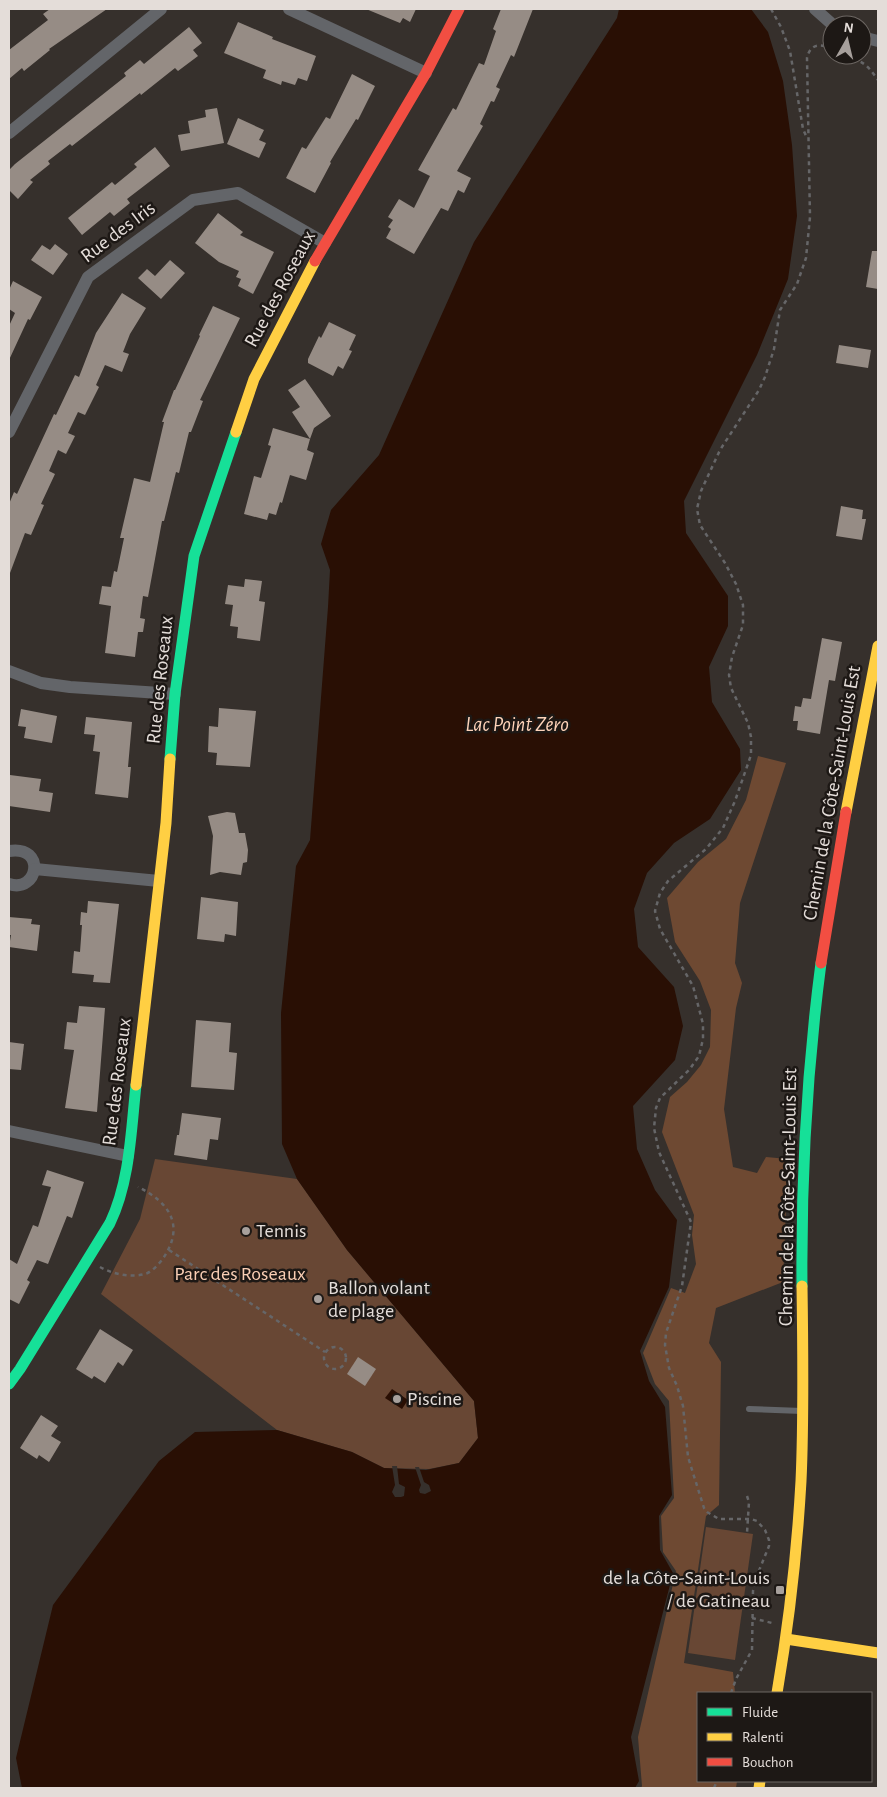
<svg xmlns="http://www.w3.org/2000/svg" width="887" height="1797" viewBox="0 0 887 1797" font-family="'Alegreya Sans',sans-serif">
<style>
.green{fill:#684734}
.forest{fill:#6e4932}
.water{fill:#290f04}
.pier{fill:#36302c}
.building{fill:#968c85}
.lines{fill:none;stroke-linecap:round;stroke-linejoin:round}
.path{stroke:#666668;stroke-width:2.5;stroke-dasharray:4 4;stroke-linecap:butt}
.lane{stroke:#636569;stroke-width:6}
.street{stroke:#636569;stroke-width:12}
.fast{stroke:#16e098;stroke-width:11}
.slow{stroke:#ffcf43;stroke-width:11}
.jam{stroke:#f24e42;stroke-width:11}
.poi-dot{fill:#a7a09c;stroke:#1d1815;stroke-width:2}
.labels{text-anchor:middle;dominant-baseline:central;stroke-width:5;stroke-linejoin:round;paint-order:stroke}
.street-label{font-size:20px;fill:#e4ddd9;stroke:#1d1815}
.poi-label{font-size:20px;fill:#e4ddd9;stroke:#1d1815;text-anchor:start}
.park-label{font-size:20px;fill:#f9ceb4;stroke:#1d1815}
.water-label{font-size:21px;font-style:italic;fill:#fed3b9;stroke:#1d1815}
</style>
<rect width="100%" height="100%" fill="#36302c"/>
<g class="green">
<polygon points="155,1159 297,1179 347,1250 474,1401 478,1438 459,1463 429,1469 384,1468 352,1452 277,1430 101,1294 140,1219"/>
<polygon points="706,1527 753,1534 735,1660 688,1653"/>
</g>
<polygon class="forest" points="758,756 786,763 740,903 735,963 742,983 736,1008 724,1109 733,1167 757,1173 766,1157 788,1159 783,1282 716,1308 709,1343 721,1362 719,1505 706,1516 684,1663 733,1672 735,1693 698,1693 698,1781 737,1781 736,1788 641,1788 642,1786 638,1737 676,1571 663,1552 661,1516 674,1498 669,1401 655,1384 643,1353 671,1288 685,1293 696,1264 692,1235 694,1215 662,1132 670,1097 687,1082 701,1065 710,1047 711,1010 700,981 675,942 667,898 698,862 726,839 746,800"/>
<g class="water">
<polygon points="619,9 751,9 768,32 783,81 792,145 797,216 788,279 757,355 684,501 686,533 728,596 728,626 709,667 712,702 740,749 741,770 710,819 674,843 647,873 634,909 638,947 674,987 683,1026 675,1060 633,1106 637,1149 655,1190 677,1220 669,1287 640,1351 649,1381 665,1407 672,1495 659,1516 660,1550 673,1573 631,1737 639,1781 635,1788 22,1788 16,1758 53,1605 159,1461 195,1432 277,1430 352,1452 384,1468 426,1470 459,1463 478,1438 474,1401 347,1250 297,1179 282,1144 281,1013 296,866 310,840 328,607 330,570 321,544 331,510 379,455 474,242 617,18"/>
<polygon points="392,1389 408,1400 402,1409 385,1398"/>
</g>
<g class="pier">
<polygon points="392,1466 397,1466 399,1484 405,1487 404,1496 401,1497 395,1497 392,1492 395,1485"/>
<polygon points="415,1467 419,1467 424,1482 429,1485 431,1491 425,1494 420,1493 419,1490 421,1485"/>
</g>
<g class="building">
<polygon points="50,9 107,9 49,49 50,50 24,71 22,68 9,79 9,50 48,20 43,14"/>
<polygon points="366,9 416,9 410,22 403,18 400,23"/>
<polygon points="501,9 533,9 514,57 511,55 496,87 500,89 494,102 491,101 480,124 483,126 457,171 471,178 464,193 458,190 448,211 441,208 414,254 386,238 391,229 388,227 393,220 388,217 399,199 414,208 430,176 418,170 453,108 456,110 479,63 484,65 496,31 493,29"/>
<polygon points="238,22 273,37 272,39 316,56 307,81 298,78 295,85 282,81 281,85 263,78 266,70 224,53"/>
<polygon points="189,27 202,43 193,50 198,56 178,71 175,68 141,95 140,93 72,146 70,144 48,161 50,164 30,180 33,182 18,199 9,190 9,170 15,164 126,76 124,73 140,60 144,64"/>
<polygon points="352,74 375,86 358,120 356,119 330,162 331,163 315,193 286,178 302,147 306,149 326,117 330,119"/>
<polygon points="217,108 224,143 181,151 178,135 190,133 188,121 206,117 205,110"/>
<polygon points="238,118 264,130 259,140 266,143 259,158 227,144"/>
<polygon points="155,147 170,166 127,199 130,203 114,216 110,212 82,235 68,218 112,182 115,185 137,167 134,164"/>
<polygon points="218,213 243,232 240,235 274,252 253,294 238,286 241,279 236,277 239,271 219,262 195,243"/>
<polygon points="55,244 68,254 53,275 31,260 42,245 50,250"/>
<polygon points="872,251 878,251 878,289 866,287"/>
<polygon points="170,260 185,273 161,299 138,278 147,269 155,276"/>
<polygon points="13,281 42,297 30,320 28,319 9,360 9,326 15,313 9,309 9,290"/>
<polygon points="122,293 146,308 130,334 123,352 129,354 122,372 105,365 96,385 99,387 85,415 78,412 68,433 75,436 66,454 58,450 49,471 55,474 41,504 44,505 31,535 25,533 10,573 9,572 9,504 14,492 17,494 54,414 56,415 75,375 79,377 96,333"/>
<polygon points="213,306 240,318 200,400 203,401 191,432 189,432 179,473 176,472 164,521 162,521 148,597 143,596 140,618 145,619 143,632 138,632 135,657 105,653 111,606 99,604 102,586 111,587 114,571 117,572 124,538 120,538 134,478 150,482 164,422 162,422 174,390 175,390 200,336 199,335"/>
<polygon points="329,322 356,335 349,350 352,351 343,369 338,366 333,376 308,363 308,359 319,336 321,338"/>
<polygon points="839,345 871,350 868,368 836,363"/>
<polygon points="305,379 331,416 314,428 310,439 292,412 300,407 288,390"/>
<polygon points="273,428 310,439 307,450 314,453 306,480 290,475 282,503 280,502 276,515 269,513 267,520 244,514 254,476 261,478 271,446 268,445"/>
<polygon points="841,506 863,510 862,519 866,519 862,540 836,536"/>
<polygon points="245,579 262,581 259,601 265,602 260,641 237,638 238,627 230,626 233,605 225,604 228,585 244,587"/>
<polygon points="822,638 842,642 835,681 829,680 820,734 797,730 798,721 793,721 795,706 801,707 803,698 811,699"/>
<polygon points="219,708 256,711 250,767 216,765 217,753 208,752 209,726 218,727"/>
<polygon points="21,709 57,716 52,743 24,738 26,727 18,726"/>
<polygon points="86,717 132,722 128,767 131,767 128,798 95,794 100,752 93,751 95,735 84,734"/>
<polygon points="10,775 41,779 39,791 53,793 50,812 9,806"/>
<polygon points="227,812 235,813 239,833 245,833 248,850 247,862 243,863 241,875 220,872 210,875 213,836 208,816"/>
<polygon points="201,897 238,902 236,936 225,934 224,942 197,939"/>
<polygon points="88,901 119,904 110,983 93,982 94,975 72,973 74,951 80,952 82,925 80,925 81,912 87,913"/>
<polygon points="9,917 32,919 31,924 40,925 37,951 9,947 11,935 9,935"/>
<polygon points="79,1006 105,1008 97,1112 65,1108 74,1050 64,1049 67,1022 77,1023"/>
<polygon points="196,1020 231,1023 229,1052 237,1053 234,1090 191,1087"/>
<polygon points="9,1042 24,1044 21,1070 9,1069"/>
<polygon points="182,1113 221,1118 218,1140 210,1139 207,1160 174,1155 177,1135 179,1135"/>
<polygon points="47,1170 84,1182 72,1218 67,1216 48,1264 37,1260 27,1280 30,1282 19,1304 9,1299 9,1259 17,1264 33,1225 38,1227 51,1187 42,1185"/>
<polygon points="100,1329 133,1350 123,1366 118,1362 105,1383 94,1376 92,1379 76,1369"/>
<polygon points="358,1357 376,1369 365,1386 347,1374"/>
<polygon points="41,1415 58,1426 51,1436 61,1442 49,1462 39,1455 37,1459 20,1448"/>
</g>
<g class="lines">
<g class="path">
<polyline points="771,9 781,27 790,51 803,129 807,138"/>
<polyline points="824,45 827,35"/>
<path d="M846,55C864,63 866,63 878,80"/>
<polyline points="169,1250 325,1352"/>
<path d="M100,1267C113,1274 130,1278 145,1274C152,1272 160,1263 164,1257C185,1225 169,1202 138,1187"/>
<circle cx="335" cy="1358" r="11"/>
<polyline points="747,1496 749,1502 747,1533"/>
<polyline points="752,1618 772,1623"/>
<path d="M731,1693L736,1679L752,1650L753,1591L756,1578L769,1546V1540L765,1530L757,1521L751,1519H719L707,1512L704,1508L688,1457L683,1406L677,1386L669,1368L665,1345L666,1333L682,1286L691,1222L659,1152L654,1128L656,1108L660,1098L689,1070L699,1056L703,1039V1024L693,986L660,929L655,911L660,893L668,881L706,849L723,828L735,801L751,755V737L748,723L731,688L729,675L732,657L743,625V605L736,584L725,563L700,525L697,509L701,491L720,450L759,390L765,377L774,349L780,310L797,284L806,258L810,217L807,58C810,44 820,43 832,49"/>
<polyline points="714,1788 717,1781"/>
</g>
<polyline class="lane" points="749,1409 802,1411"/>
<g class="street">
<polyline points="289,9 426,73"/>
<polyline points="815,9 833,25"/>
<polyline points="862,37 878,41"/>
<polyline points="9,133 161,9"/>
<polyline points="9,432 88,277 193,200 238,193 325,243"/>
<polyline points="9,671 41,683 70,687 175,694"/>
<path d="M9,851C47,845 38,894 9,884"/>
<polyline points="35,869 159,881"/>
<polyline points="9,1131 128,1156"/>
</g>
<g class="fast">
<polyline points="170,759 175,694 194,556 236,432"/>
<path d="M802,1286C801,1178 807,1070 821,963"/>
<path d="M9,1384L20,1369L110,1223C130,1181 131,1131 136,1085"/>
</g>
<g class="slow">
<polyline points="236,432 254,379 315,261"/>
<polyline points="846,812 878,646"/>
<polyline points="136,1085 166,823 170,759"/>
<polyline points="786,1639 878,1653"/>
<path d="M777,1693C789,1623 797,1552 801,1481C804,1416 803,1351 802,1286"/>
<polyline points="759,1788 760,1781"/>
</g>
<g class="jam">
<polyline points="315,261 426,73 459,9"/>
<polyline points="821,963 846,812"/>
</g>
</g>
<g class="poi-dot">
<circle cx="246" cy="1231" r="5"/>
<circle cx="318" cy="1299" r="5"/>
<circle cx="397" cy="1399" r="5"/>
<rect x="775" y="1585" width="10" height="10" rx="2.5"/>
</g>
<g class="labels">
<g class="street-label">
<text transform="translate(118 232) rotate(-37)">Rue des Iris</text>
<text transform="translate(280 289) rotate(-62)">Rue des Roseaux</text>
<text transform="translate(160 680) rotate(-84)">Rue des Roseaux</text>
<text transform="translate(832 793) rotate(-80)">Chemin de la Côte-Saint-Louis Est</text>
<text transform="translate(117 1082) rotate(-83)">Rue des Roseaux</text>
<text transform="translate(788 1197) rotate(-89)">Chemin de la Côte-Saint-Louis Est</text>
</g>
<g class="poi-label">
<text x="256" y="1231">Tennis</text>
<text x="328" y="1288">Ballon volant<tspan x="328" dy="23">de plage</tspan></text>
<text x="407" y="1399">Piscine</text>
<text x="770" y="1578" text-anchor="end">de la Côte-Saint-Louis<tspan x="770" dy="23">/ de Gatineau</tspan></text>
</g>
<g class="park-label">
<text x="240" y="1274">Parc des Roseaux</text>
</g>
<g class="water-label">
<text x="517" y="724">Lac Point Zéro</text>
</g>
</g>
<rect width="887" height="1797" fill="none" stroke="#e4ddd9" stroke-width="20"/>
<rect x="697" y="1692" width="175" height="90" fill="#1d1815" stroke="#6d6763"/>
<rect x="707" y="1708" width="25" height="8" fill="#16e098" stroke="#6d6763"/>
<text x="742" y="1717" font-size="15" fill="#e4ddd9">Fluide</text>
<rect x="707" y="1733" width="25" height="8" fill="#ffcf43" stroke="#6d6763"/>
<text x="742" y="1742" font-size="15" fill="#e4ddd9">Ralenti</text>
<rect x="707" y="1758" width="25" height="8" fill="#f24e42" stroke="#6d6763"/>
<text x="742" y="1767" font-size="15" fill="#e4ddd9">Bouchon</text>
<g transform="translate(847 40) rotate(8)"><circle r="24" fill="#1d1815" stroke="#6d6763"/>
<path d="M0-4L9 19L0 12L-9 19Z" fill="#a7a09c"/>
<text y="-8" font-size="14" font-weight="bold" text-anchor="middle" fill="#e4ddd9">N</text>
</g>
</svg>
